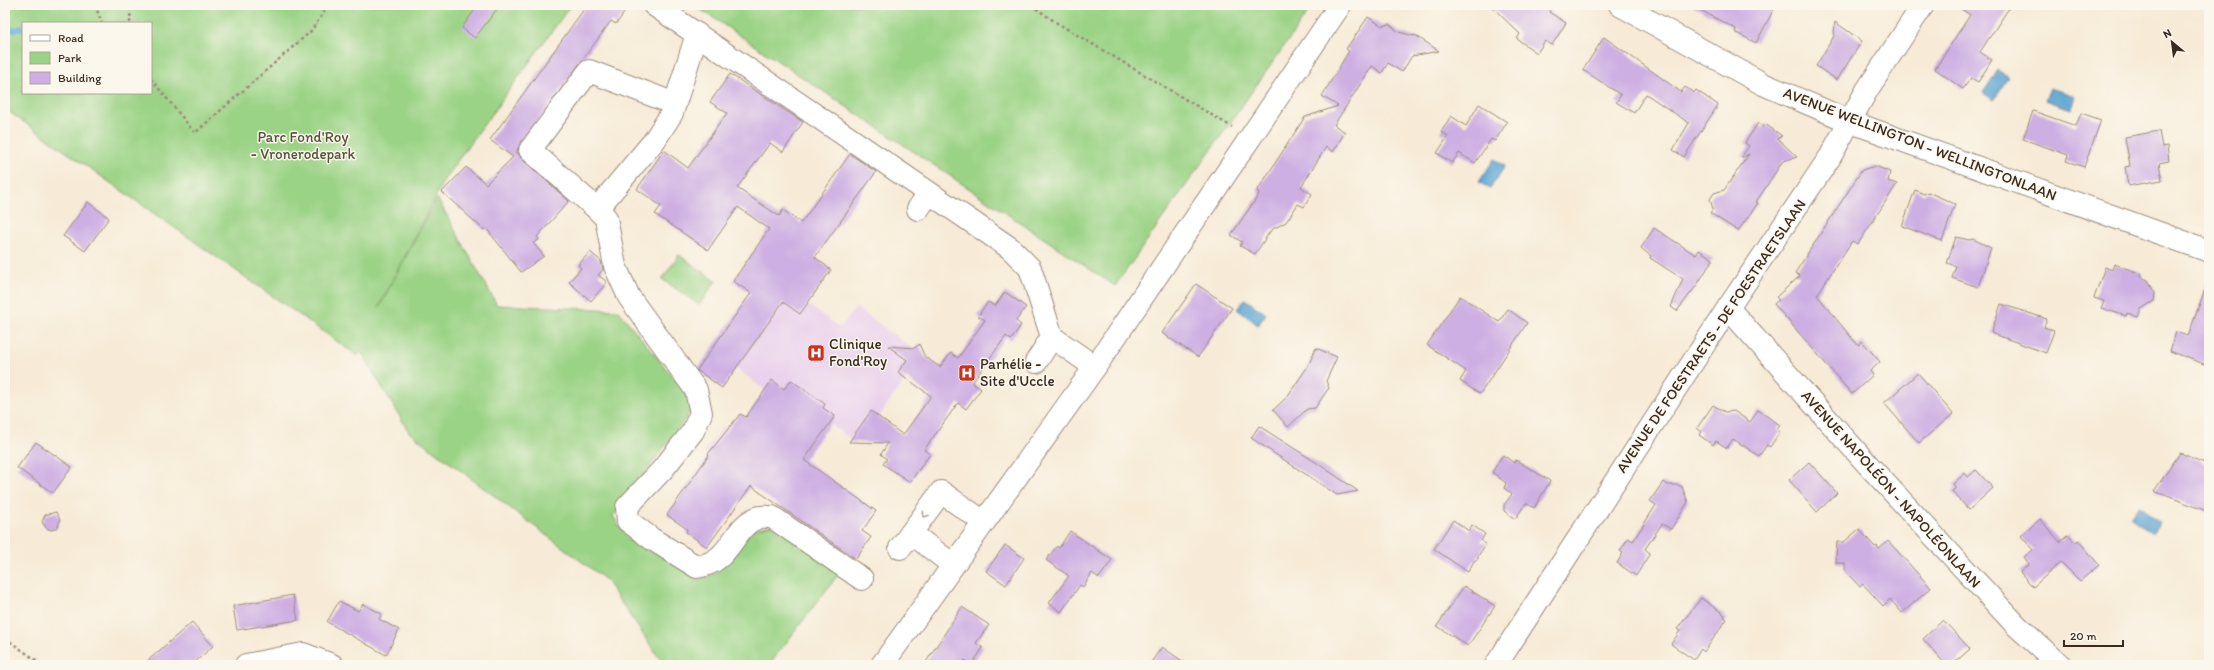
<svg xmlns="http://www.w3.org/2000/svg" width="2214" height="670" viewBox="0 0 2214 670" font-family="Itim,sans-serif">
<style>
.built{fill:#ead1ed}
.green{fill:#9bd386;stroke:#6b7e52;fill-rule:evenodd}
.water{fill:#5ba4d2;stroke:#4b6778}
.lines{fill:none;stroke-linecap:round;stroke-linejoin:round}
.stream{stroke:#5ba4d2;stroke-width:6}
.building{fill:#cdafe3}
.minor-casing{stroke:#998a7a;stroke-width:24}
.path{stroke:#998a7a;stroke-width:2.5;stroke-dasharray:3 3;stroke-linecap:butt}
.minor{stroke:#fff;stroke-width:22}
.oneway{stroke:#a79f9a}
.labels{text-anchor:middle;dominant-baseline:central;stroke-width:3;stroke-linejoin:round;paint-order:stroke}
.park-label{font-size:15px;fill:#535438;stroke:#fbf7ec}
.street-label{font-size:15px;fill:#3b2a1e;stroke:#fbf7ec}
.poi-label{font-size:15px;fill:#3b2a1e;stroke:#fbf7ec;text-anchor:start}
</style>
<rect width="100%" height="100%" fill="#fbf7ec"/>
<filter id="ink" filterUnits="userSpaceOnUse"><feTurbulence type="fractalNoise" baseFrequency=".025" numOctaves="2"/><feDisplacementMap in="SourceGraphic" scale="8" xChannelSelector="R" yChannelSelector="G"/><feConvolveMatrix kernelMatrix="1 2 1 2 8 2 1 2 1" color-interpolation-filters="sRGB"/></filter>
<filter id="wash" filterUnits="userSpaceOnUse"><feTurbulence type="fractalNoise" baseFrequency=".012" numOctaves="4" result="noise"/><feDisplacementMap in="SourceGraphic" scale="16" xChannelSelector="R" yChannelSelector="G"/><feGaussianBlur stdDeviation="0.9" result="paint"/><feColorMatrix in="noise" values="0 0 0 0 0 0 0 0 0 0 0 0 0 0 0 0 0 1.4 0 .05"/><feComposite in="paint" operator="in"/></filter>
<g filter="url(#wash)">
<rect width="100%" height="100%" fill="#f7ebd7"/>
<polygon class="built" points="855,147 881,165 815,257 807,304 840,328 856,307 913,349 918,348 923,356 941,368 951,353 958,358 985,321 978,316 988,302 995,306 1005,292 1026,307 1016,321 1021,325 1011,340 1006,336 972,383 981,389 966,409 958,403 925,450 930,454 910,482 883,464 887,459 881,454 897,431 903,435 931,397 925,393 929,387 914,367 861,442 855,442 830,424 805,459 876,511 865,527 859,529 871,537 856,559 752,486 707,547 686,532 687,529 667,515 709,455 705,452 723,426 728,429 740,414 746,417 765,390 736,368 722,388 697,370 750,293 733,281 783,210 801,223"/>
<g class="green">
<path d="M5,5H571L445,178L379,307L437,198L497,305L618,310L684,390L691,411L613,516L621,529L698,580L716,573L751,530L771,525L840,572L769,665H664L605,579L409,432L360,350L358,356L5,109ZM23,23H151V93H23Z"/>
<polygon points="694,5 1313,5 1115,286"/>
<polygon points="679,255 716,281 699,305 662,279"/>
</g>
<g class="water">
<polygon points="1998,70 2008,77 1994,100 1983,93"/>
<polygon points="2050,88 2075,96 2071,109 2045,100"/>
<polygon points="1494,159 1505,166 1490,189 1479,182"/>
<polygon points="1245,299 1266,314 1258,325 1237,309"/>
<polygon points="2139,506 2160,522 2152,533 2131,517"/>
</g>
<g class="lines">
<polyline class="stream" points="5,31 23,28"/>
</g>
<g id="blocks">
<g class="building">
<polygon points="478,5 500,5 475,38 462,28"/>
<polygon points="587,5 630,5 616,24 611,21 518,148 516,153 518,153 522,159 569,201 537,237 539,240 533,243 544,256 521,272 486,228 484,230 442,192 466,167 486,184 513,157 490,140"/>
<polygon points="1490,5 1554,5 1549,12 1566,23 1552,45 1545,41 1537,53 1517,39 1520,34"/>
<polygon points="1691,5 1776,5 1756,43 1735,32 1736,29"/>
<polygon points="1955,5 2011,5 1980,52 1992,60 1978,82 1971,78 1963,89 1935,69 1970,15"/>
<polygon points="1368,17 1382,26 1389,24 1399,32 1414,36 1415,35 1439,51 1412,56 1402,72 1388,63 1382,73 1372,66 1334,125 1345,132 1333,152 1326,147 1301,187 1312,194 1304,207 1298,204 1286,222 1271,230 1255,254 1240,246 1242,242 1231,235 1258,196 1259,193 1257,191 1305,117 1338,106 1322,96 1349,51 1346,49"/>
<polygon points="1835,22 1862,41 1837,80 1816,66 1834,36"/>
<polygon points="1604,37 1681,92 1685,87 1694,93 1696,90 1718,105 1684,157 1673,150 1689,123 1646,94 1634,113 1616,102 1621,95 1583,70"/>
<polygon points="730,74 803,122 783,152 770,143 737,188 779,216 783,210 801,223 850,154 876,172 815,257 831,270 800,314 783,302 722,388 697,370 751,293 733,281 769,229 738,207 708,250 655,214 661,206 637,189 664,150 688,168 727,113 710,102"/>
<polygon points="1479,104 1507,122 1495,141 1491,139 1475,163 1459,153 1452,163 1437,153 1448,136 1441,132 1451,116 1466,126"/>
<polygon points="2033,111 2076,126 2081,113 2101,120 2084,167 2066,161 2068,155 2023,139"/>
<polygon points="1758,123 1763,127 1765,124 1782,136 1777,138 1797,157 1783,161 1756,202 1758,203 1738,231 1710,213 1713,209 1710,199 1714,193 1724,190 1749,154 1741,158 1749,146 1745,143"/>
<polygon points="2159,131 2162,147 2167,146 2169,161 2159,163 2162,180 2128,186 2125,167 2130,166 2125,137"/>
<polygon points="1875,166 1890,172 1888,181 1897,184 1858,244 1852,241 1817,295 1854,341 1859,345 1862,341 1880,362 1870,371 1873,375 1852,394 1774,304 1779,300 1776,297 1800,276 1795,273 1862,170"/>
<polygon points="1915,190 1924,194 1928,192 1955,204 1942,241 1902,226"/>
<polygon points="88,202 109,218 85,251 63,236"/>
<polygon points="1654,228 1696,255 1699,250 1713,259 1697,285 1677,311 1671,307 1683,279 1650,258 1651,256 1641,248"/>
<polygon points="1956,237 1969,240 1973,239 1991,248 1978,287 1952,278 1956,266 1947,263"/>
<polygon points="590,252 601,261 603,270 598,275 607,282 591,301 569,282 581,268 578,265"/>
<polygon points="2114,264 2142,274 2141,277 2148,280 2155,293 2154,301 2141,309 2138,317 2127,313 2126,316 2101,308 2104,301 2094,298 2105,267 2112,270"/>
<polygon points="1196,284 1232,308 1198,357 1162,333"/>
<polygon points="2207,284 2209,284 2209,366 2170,351 2176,332 2188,336"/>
<polygon points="1005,292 1026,307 1016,321 1021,325 1011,340 1006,336 972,383 981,389 966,409 958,403 924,450 930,454 910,482 883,464 887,459 881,454 888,443 849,442 871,411 903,435 931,396 898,372 907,360 888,346 915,348 919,344 925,357 940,367 951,353 958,358 985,320 978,316 988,302 995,306"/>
<polygon points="1460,296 1499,322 1508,309 1527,323 1480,394 1460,381 1466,371 1427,345"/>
<polygon points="2001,304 2047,319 2044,327 2054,331 2046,353 1991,333"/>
<polygon points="1316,348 1337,357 1326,381 1329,388 1315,408 1307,409 1288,427 1273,410 1287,397 1308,366"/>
<polygon points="1918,373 1953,414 1919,443 1884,403"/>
<polygon points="772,380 784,389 791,380 825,404 823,408 835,416 804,460 876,511 862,531 871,537 856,559 751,486 707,547 686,532 687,529 667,515 709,455 708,454 740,414 746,417"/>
<polygon points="1713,405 1725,412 1734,411 1750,422 1758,410 1780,425 1777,430 1780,432 1770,447 1767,445 1759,456 1733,439 1727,448 1716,441 1713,445 1699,435 1702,432 1697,428"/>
<polygon points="1259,426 1317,463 1358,491 1337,495 1251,438"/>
<polygon points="36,442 72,467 53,493 17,468"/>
<polygon points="2180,453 2209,465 2209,512 2154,491"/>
<polygon points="1503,455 1514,463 1516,460 1550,481 1534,508 1526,503 1515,519 1504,511 1504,505 1512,494 1504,488 1506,483 1492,472"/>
<polygon points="1809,462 1837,493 1817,512 1789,480"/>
<polygon points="1976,470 1993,488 1969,510 1952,491 1956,488 1953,484 1965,473 1968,477"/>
<polygon points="1663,482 1668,485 1678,485 1682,487 1688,502 1671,529 1662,524 1645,549 1650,553 1636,576 1617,563 1623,553 1620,551 1628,538 1633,541 1656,505 1650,501"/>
<polygon points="56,512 60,520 58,527 52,530 46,528 42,522 45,515"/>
<polygon points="2040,519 2060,542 2068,535 2075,543 2078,540 2099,565 2080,581 2061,562 2033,587 2020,572 2029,564 2024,557 2033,550 2021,536"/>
<polygon points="1453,520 1469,531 1472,525 1485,534 1481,541 1486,544 1478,556 1478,559 1474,561 1468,572 1434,549"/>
<polygon points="1859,529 1875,547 1877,546 1879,549 1888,541 1931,588 1902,613 1890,599 1883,606 1863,584 1860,587 1845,571 1845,563 1836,563 1837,542 1844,542"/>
<polygon points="1070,531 1112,560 1099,578 1092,573 1083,587 1080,585 1061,612 1049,603 1069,576 1046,560 1057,546 1059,548"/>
<polygon points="1005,545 1024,558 1006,585 986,571"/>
<polygon points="1464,586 1495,606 1468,646 1437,626"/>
<polygon points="293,595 298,620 237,630 233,606"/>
<polygon points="1701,598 1725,615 1724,617 1727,619 1704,652 1701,649 1694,660 1671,644 1680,631 1677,629"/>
<polygon points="339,601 358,611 363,604 382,614 379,619 399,630 386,655 327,622"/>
<polygon points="962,607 989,625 976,643 983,648 972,664 965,660 962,665 924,665"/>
<polygon points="1943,620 1970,649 1952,665 1946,665 1923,639"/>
<polygon points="192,622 213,646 192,665 143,665"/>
<polygon points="1162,647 1188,665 1149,665"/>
</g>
</g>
</g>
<g filter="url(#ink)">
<use href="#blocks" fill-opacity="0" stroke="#998a7a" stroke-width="1"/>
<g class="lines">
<defs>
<g id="minor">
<polyline points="654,5 1010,248 1030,268 1052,337 1095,367"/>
<polyline points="1620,5 1763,84 1851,122 2209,251"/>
<path d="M697,34L672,113L654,141L597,209L606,218L615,266L629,297L696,390L701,413L693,431L663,469L627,507L628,521L652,539L697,567C733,561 731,528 757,518C761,516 768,517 772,517L862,579"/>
<polyline points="597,209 530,150 589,71 675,104"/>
<polyline points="918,209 929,193"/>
<polyline points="1728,308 1870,467 2017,626 2060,665"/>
<polyline points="1036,362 1052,337"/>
<polyline points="900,548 911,533"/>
<polyline points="953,565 911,533 941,492 984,522"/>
<polyline points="246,665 303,654 332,665"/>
<polyline points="882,665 1095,367 1340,5"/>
<polyline points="1496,665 1728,308 1830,157 1867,90 1923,5"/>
</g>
</defs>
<use href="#minor" class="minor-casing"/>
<g class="path">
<polyline points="95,5 102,23"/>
<polyline points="1031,5 1057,23 1232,127"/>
<polyline points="130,23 131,5"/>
<polyline points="151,79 195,133 311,31 329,5"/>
<polyline points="5,638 43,665"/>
</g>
<use href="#minor" class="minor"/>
</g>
<defs><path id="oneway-chevron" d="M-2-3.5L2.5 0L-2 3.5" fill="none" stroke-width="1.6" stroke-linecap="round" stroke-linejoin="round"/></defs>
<use class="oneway" href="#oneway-chevron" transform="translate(925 515) rotate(126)"/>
</g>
<defs>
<symbol id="hospital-square" viewBox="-11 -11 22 22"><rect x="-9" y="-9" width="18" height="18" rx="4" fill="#c8321e" stroke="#fbf7ec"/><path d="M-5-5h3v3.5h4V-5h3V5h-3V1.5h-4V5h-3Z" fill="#fff"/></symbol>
</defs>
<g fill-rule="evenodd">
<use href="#hospital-square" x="806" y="343" width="20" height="20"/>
<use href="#hospital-square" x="957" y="363" width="20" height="20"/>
</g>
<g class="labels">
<g class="park-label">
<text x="303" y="137">Parc Fond'Roy<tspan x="303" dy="17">- Vronerodepark</tspan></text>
</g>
<g class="street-label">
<text transform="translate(1920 144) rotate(21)">AVENUE WELLINGTON - WELLINGTONLAAN</text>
<text transform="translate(1711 336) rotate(-56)">AVENUE DE FOESTRAETS - DE FOESTRAETSLAAN</text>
<text transform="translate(1891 489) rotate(48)">AVENUE NAPOLÉON - NAPOLÉONLAAN</text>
</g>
<g class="poi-label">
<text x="829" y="344">Clinique<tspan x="829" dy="17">Fond'Roy</tspan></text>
<text x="980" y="364">Parhélie -<tspan x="980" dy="17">Site d'Uccle</tspan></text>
</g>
</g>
<rect width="2214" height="670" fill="none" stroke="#fbf7ec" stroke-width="20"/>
<rect x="22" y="22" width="130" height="72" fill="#fbf7ec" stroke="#aea59a"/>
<rect x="30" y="35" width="20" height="6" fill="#ffffff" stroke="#aea59a"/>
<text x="58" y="42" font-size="12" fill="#3b2a1e">Road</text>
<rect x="30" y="52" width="20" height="12" fill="#9bd386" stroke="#aea59a"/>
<text x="58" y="62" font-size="12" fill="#3b2a1e">Park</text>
<rect x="30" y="72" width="20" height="12" fill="#cdafe3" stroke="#aea59a"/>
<text x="58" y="82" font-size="12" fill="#3b2a1e">Building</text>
<g transform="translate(2172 42) rotate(331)" stroke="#fbf7ec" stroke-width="3" paint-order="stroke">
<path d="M0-3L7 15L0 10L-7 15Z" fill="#3b2a1e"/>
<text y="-6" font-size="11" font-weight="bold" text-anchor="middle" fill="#3b2a1e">N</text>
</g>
<path d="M2064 640v6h59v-6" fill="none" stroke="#3b2a1e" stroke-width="2"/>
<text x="2070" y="640" font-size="12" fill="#3b2a1e" stroke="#fbf7ec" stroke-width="3" paint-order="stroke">20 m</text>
</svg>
